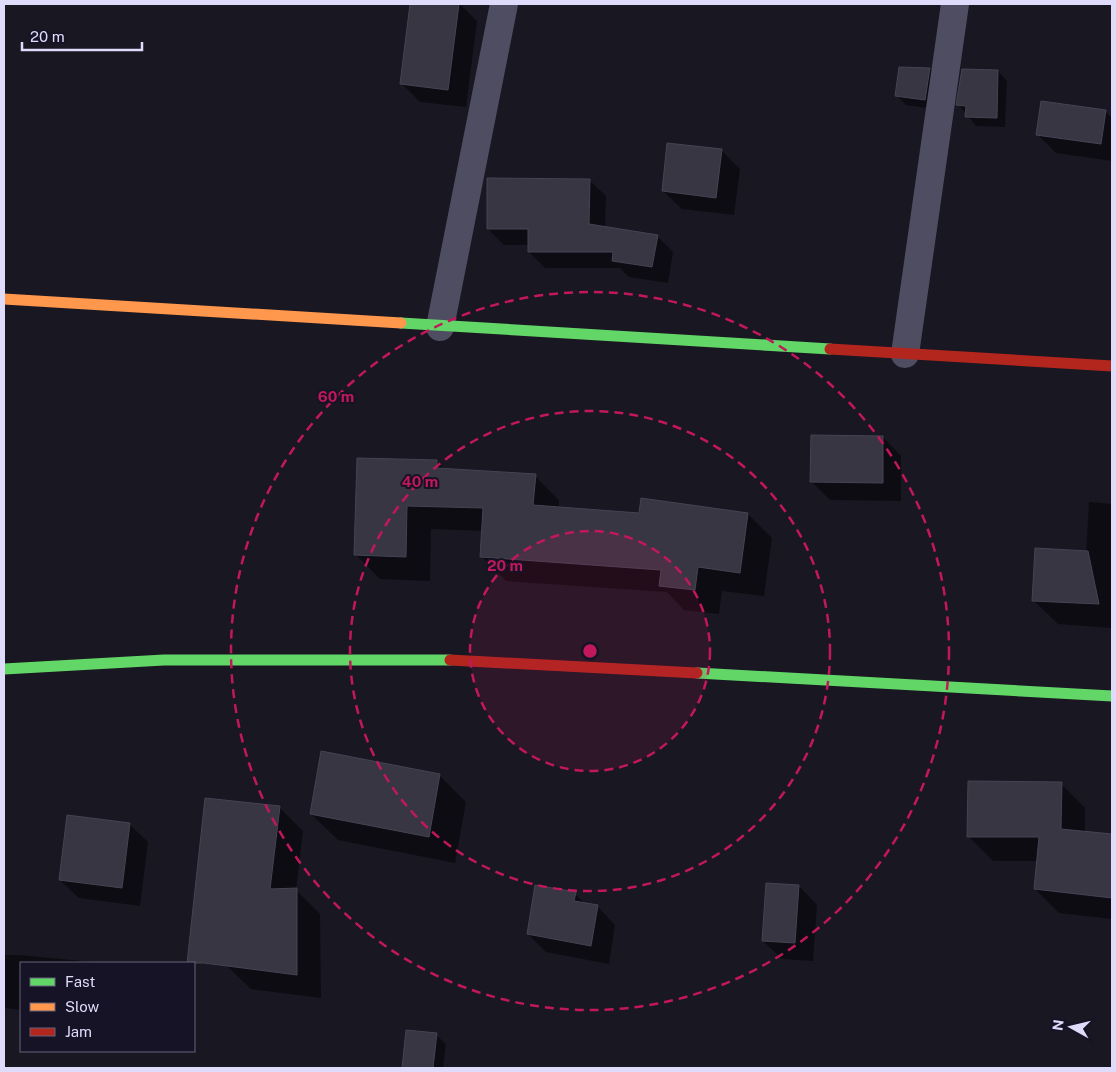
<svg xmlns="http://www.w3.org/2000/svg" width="1116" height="1072" viewBox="0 0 1116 1072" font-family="'Public Sans',sans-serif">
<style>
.shadow{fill:#0007}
.building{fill:#383643;stroke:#464354}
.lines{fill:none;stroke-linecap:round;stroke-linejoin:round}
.street{stroke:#4f4d61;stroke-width:28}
.fast{stroke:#63d668;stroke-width:11}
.slow{stroke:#ff974d;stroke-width:11}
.jam{stroke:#b3261e;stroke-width:11}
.ring{fill:none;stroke:#c2185b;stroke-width:2.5;stroke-dasharray:9 6}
.centre{fill:#c2185b;stroke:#161326;stroke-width:2.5}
.ring-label{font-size:15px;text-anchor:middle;font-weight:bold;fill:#c2185b;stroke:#161326;stroke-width:4;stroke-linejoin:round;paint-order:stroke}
</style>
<rect width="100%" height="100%" fill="#191722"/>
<g class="shadow">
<polygon points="412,4 460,4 477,21 466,107 420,102 401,83"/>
<polygon points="930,69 939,78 934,109 906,105 897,96"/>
<polygon points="998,71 1007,81 1005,127 976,126 958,104"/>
<polygon points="1105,111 1112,118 1112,161 1056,153 1038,135"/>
<polygon points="721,150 740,169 734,215 682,209 663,191"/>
<polygon points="589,180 606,196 605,228 657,236 673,252 668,283 629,277 620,268 545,268 529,252 529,245 504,245 488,229"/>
<polygon points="883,437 901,456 901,501 830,500 812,482"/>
<polygon points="437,462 445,470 535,476 559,500 559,508 640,514 748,514 772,538 764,596 722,591 719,614 684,610 667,592 506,581 481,556 483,531 431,529 430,581 380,579 356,555"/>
<polygon points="1089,502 1112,504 1112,628 1058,624 1033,600 1086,553"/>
<polygon points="439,775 466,802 455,863 338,840 311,814"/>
<polygon points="1061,784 1085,808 1085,832 1112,835 1112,919 1059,913 1035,889 1038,861 993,861 969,837"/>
<polygon points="279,807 303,831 296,890 320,914 321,998 251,989 227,966"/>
<polygon points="129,824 148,842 140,906 79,898 60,880"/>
<polygon points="799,886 817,905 813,961 782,959 763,941"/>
<polygon points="575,894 586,905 597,906 615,925 609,964 546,952 528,934"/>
<polygon points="4,955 19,955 104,963 21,963 21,1010 4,1008"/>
<polygon points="407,1031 436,1035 446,1044 443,1068 403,1068"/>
</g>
<g class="building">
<polygon points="410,4 459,4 448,90 400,84"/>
<polygon points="899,67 930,68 925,100 895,96"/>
<polygon points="962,69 998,70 997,118 965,117 966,106 956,105"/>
<polygon points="1041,101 1106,110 1101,144 1036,135"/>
<polygon points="667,143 722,149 716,198 662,191"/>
<polygon points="487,178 590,179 589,224 658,235 652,267 612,261 613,252 528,252 528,229 487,229"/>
<polygon points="811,435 883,436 883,483 810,482"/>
<polygon points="357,458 437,460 437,468 536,474 533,505 639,513 641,498 748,513 740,573 698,567 695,590 659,586 661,570 480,557 483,508 407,506 406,557 354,555"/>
<polygon points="1035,548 1088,551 1099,604 1032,601"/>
<polygon points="321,751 440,774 429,837 310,814"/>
<polygon points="968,781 1062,782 1061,829 1112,834 1112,898 1034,889 1039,837 967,837"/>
<polygon points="205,798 280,806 270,889 297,888 297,975 204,963 187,963"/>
<polygon points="67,815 130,823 122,888 59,880"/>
<polygon points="766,883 799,885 795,943 762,941"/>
<polygon points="535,885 576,892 574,901 598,905 591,946 527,934"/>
<polygon points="406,1030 437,1033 433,1068 402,1068"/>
</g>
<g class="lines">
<g class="street">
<polyline points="440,327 504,4"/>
<polyline points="905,354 955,4"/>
</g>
<g class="fast">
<polyline points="401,323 830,349"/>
<polyline points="4,669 164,660 450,660"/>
<polyline points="697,673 1112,696"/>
</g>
<polyline class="slow" points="4,299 401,323"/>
<g class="jam">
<polyline points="830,349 1112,366"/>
<polyline points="450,660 697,673"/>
</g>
</g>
<circle cx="590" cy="651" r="120" fill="#c2185b" fill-opacity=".12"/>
<g class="ring">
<circle cx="590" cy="651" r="120"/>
<circle cx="590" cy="651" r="240"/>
<circle cx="590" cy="651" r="359"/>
</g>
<circle cx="590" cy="651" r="8" class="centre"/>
<g class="ring-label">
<text x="336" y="402">60 m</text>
<text x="420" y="487">40 m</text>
<text x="505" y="571">20 m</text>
</g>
<rect width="1116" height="1072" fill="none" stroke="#dfdcfb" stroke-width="10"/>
<rect x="20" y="962" width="175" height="90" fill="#161326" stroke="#66637b"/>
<rect x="30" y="978" width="25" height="8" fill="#63d668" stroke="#66637b"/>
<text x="65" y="987" font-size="15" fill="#dfdcfb">Fast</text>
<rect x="30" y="1003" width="25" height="8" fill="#ff974d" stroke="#66637b"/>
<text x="65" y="1012" font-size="15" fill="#dfdcfb">Slow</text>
<rect x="30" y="1028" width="25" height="8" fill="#b3261e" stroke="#66637b"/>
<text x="65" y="1037" font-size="15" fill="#dfdcfb">Jam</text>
<g transform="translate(1071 1027) rotate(278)" stroke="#161326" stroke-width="4" paint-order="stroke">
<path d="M0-4L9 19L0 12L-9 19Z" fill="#dfdcfb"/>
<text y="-8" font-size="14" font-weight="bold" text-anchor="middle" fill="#dfdcfb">N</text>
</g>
<path d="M22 42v8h120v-8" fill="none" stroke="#dfdcfb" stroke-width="2.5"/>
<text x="30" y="42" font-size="15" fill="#dfdcfb" stroke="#161326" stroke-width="4" paint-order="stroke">20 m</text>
</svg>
